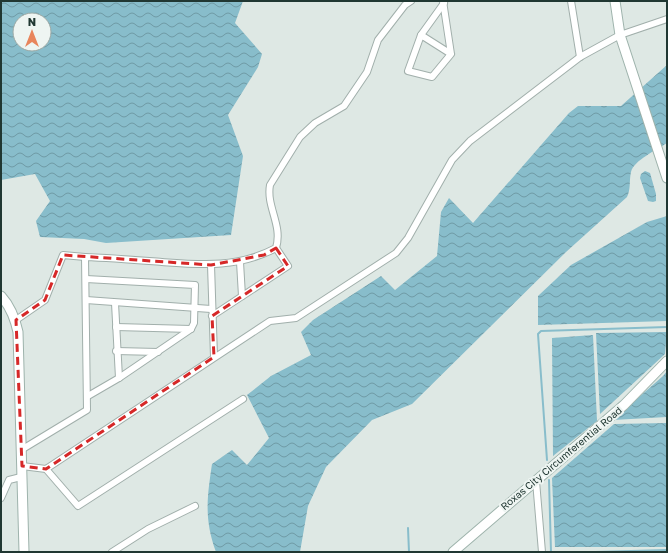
<svg xmlns="http://www.w3.org/2000/svg" width="668" height="553" viewBox="0 0 668 553" font-family="'Golos Text',sans-serif">
<style>
.water{fill:url(#water-waves);fill-rule:evenodd}
.lines{fill:none;stroke-linecap:round;stroke-linejoin:round}
.stream{stroke:#88bdcb;stroke-width:2}
.street-casing{stroke:#a1afab;stroke-width:8}
.secondary-casing{stroke:#9eb3ac;stroke-width:11}
.street{stroke:#fff;stroke-width:6}
.secondary{stroke:#fff;stroke-width:9}
.marked{fill:none;stroke:#d62828;stroke-width:3;stroke-dasharray:8 5;stroke-linejoin:round}
.labels{text-anchor:middle;dominant-baseline:central;stroke-width:4;stroke-linejoin:round;paint-order:stroke}
.street-label{font-size:10px;fill:#203732;stroke:#eef5f2}
</style>
<defs>
<pattern id="water-waves" width="16" height="10" patternUnits="userSpaceOnUse"><rect width="16" height="10" fill="#88bdcb"/><path d="M0 5q4-4 8 0t8 0" fill="none" stroke="#6f9aa5"/></pattern>
</defs>
<rect width="100%" height="100%" fill="#dee8e4"/>
<g class="water">
<path d="M1,1H243L235,23L262,54L258,67L228,115L243,156L231,235L106,243L84,239L40,237L36,221L50,201L35,174L1,180ZM20,20H44V44H20Z"/>
<path d="M667,65V143C657,150 634,160 631,172C629,181 631,189 627,197L566,252L412,404L372,420L326,467L308,506L300,552H216C204,519 207,498 212,464L232,450L247,465L269,438L247,395L271,376L311,355L301,332L313,320L381,276L395,290L437,256L441,212L449,198L473,223L569,113L578,106H621Z"/>
<polygon points="645,171 650,173 656,194 656,201 653,202 648,201 640,178 641,174"/>
<polygon points="667,216 667,321 538,325 538,296 571,265 647,222"/>
<polygon points="667,332 665,354 600,414 596,333"/>
<polygon points="593,335 597,421 553,456 552,338"/>
<polygon points="667,371 667,417 613,420 663,376"/>
<polygon points="667,423 667,547 555,547 552,478 614,424"/>
</g>
<g class="lines">
<g class="stream">
<polyline points="547,460 538,334 541,331 667,327"/>
<polyline points="549,480 551,552"/>
<polyline points="408,528 409,552"/>
<polyline points="595,552 667,550"/>
</g>
<defs>
<g id="street">
<polyline points="443,1 451,54 432,77 408,71 421,35 451,54"/>
<polyline points="571,1 580,57"/>
<polyline points="421,35 444,3"/>
<polyline points="240,262 242,296"/>
<polyline points="211,265 214,357"/>
<polyline points="86,279 195,285 194,323 191,329 119,378 88,396"/>
<polyline points="86,300 211,309"/>
<polyline points="115,303 119,378"/>
<polyline points="212,316 288,266 276,248"/>
<polyline points="16,320 45,300 63,255 85,257"/>
<polyline points="116,327 191,329"/>
<polyline points="116,351 158,352"/>
<path d="M21,450L87,410L85,257C111,258 136,260 162,262C203,265 238,268 276,248C283,225 266,207 270,185L300,137L315,123L344,106L367,72L378,40L405,5L411,1"/>
<polyline points="22,466 46,469 270,321 296,318 396,253 408,238 452,160 470,141 580,57 620,35 667,19"/>
<polyline points="46,469 78,506 243,399"/>
<polyline points="536,481 542,552"/>
<polyline points="1,498 9,480 21,477"/>
<polyline points="112,552 148,529 195,506"/>
</g>
<g id="secondary">
<polyline points="615,1 620,35 667,178"/>
<path d="M1,296C11,307 15,318 18,332L24,552"/>
<polyline points="453,552 624,405 667,361"/>
</g>
</defs>
<use href="#street" class="street-casing"/>
<use href="#secondary" class="secondary-casing"/>
<use href="#street" class="street"/>
<use href="#secondary" class="secondary"/>
</g>
<path class="marked" d="M276,248L288,266L212,316L214,357L46,469L22,466L16,320L45,300L63,255L211,265L264,255Z"/>
<g class="labels">
<g class="street-label">
<text transform="translate(561 458) rotate(-40)">Roxas City Circumferential Road</text>
</g>
</g>
<rect width="668" height="553" fill="none" stroke="#203732" stroke-width="4"/>
<g transform="translate(32 32)"><circle r="19" fill="#eef5f2" stroke="#9ca9a5"/>
<path d="M0-3L7 15L0 10L-7 15Z" fill="#e8855c"/>
<text y="-6" font-size="11" font-weight="bold" text-anchor="middle" fill="#203732">N</text>
</g>
</svg>
